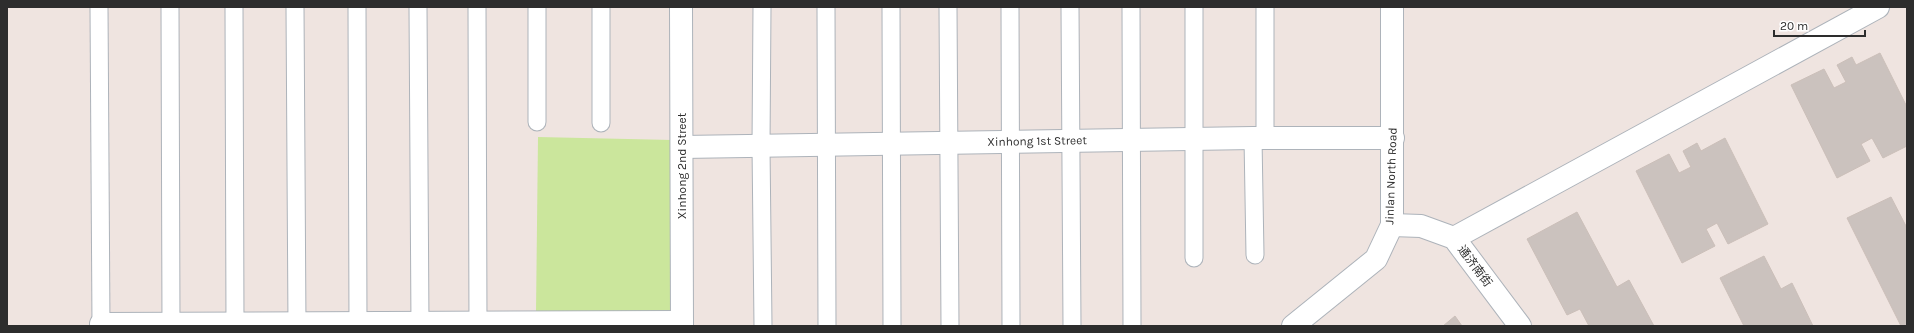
<svg xmlns="http://www.w3.org/2000/svg" width="1914" height="333" viewBox="0 0 1914 333" font-family="Karla,'Noto Sans SC',sans-serif">
<style>
.green{fill:#cbe69c}
.building{fill:#cbc2be;stroke:#cbbfb9}
.lines{fill:none;stroke-linecap:round;stroke-linejoin:round}
.lane-casing{stroke:#adb3ba;stroke-width:19}
.street-casing{stroke:#adb3ba;stroke-width:24}
.secondary-casing{stroke:#adb3ba;stroke-width:24}
.lane{stroke:#fff;stroke-width:17}
.street{stroke:#fff;stroke-width:22}
.secondary{stroke:#fff;stroke-width:22}
.labels{text-anchor:middle;dominant-baseline:central;stroke-width:3;stroke-linejoin:round;paint-order:stroke}
.street-label{font-size:12px;fill:#2d2d2d;stroke:#fff}
</style>
<rect width="100%" height="100%" fill="#efe4e0"/>
<polygon class="green" points="538,137 673,140 674,312 536,312"/>
<g class="building">
<polygon points="1880,53 1907,107 1907,146 1883,158 1872,138 1861,144 1870,161 1837,178 1791,85 1824,69 1834,88 1846,82 1837,65 1852,57 1856,65"/>
<polygon points="1725,138 1768,224 1728,244 1717,223 1706,229 1715,246 1682,263 1636,171 1669,154 1679,173 1691,167 1683,151 1697,143 1701,151"/>
<polygon points="1891,197 1907,228 1907,326 1901,326 1847,218"/>
<polygon points="1577,212 1617,287 1629,280 1654,326 1589,326 1580,309 1567,315 1527,239"/>
<polygon points="1764,256 1781,289 1792,283 1813,326 1744,326 1720,278"/>
<polygon points="1455,316 1462,326 1443,326"/>
</g>
<g class="lines">
<defs>
<g id="lane">
<polyline points="99,7 101,326"/>
<polyline points="170,7 171,326"/>
<polyline points="234,7 235,326"/>
<polyline points="295,7 297,326"/>
<polyline points="357,7 358,326"/>
<polyline points="418,7 420,326"/>
<polyline points="477,7 478,326"/>
<polyline points="537,7 537,122"/>
<polyline points="601,7 601,123"/>
<polyline points="762,7 761,146 763,326"/>
<polyline points="826,7 827,326"/>
<polyline points="891,7 892,326"/>
<polyline points="948,7 950,326"/>
<polyline points="1010,7 1011,326"/>
<polyline points="1070,7 1072,326"/>
<polyline points="1131,7 1132,326"/>
<polyline points="1194,7 1194,258"/>
<polyline points="1265,7 1265,138"/>
<polyline points="1253,138 1255,255"/>
</g>
<g id="street">
<polyline points="681,7 682,326"/>
<polyline points="682,147 1253,138 1393,138"/>
<polyline points="1392,225 1421,226 1454,238 1520,326"/>
<polyline points="1454,238 1878,7"/>
<polyline points="101,324 682,322"/>
</g>
<polyline id="secondary" points="1293,326 1376,259 1392,225 1392,7"/>
</defs>
<use href="#lane" class="lane-casing"/>
<use href="#street" class="street-casing"/>
<use href="#secondary" class="secondary-casing"/>
<use href="#lane" class="lane"/>
<use href="#street" class="street"/>
<use href="#secondary" class="secondary"/>
</g>
<g class="labels">
<g class="street-label">
<text transform="translate(1037 141) rotate(-1)">Xinhong 1st Street</text>
<text transform="translate(682 166) rotate(-90)">Xinhong 2nd Street</text>
<text transform="translate(1391 176) rotate(-88)">Jinlan North Road</text>
<text transform="translate(1475 266) rotate(53)">通济南街</text>
</g>
</g>
<rect width="1914" height="333" fill="none" stroke="#2d2d2d" stroke-width="16"/>
<path d="M1774 30v6h91v-6" fill="none" stroke="#2d2d2d" stroke-width="2"/>
<text x="1780" y="30" font-size="12" fill="#2d2d2d" stroke="#ffffff" stroke-width="3" paint-order="stroke">20 m</text>
</svg>
